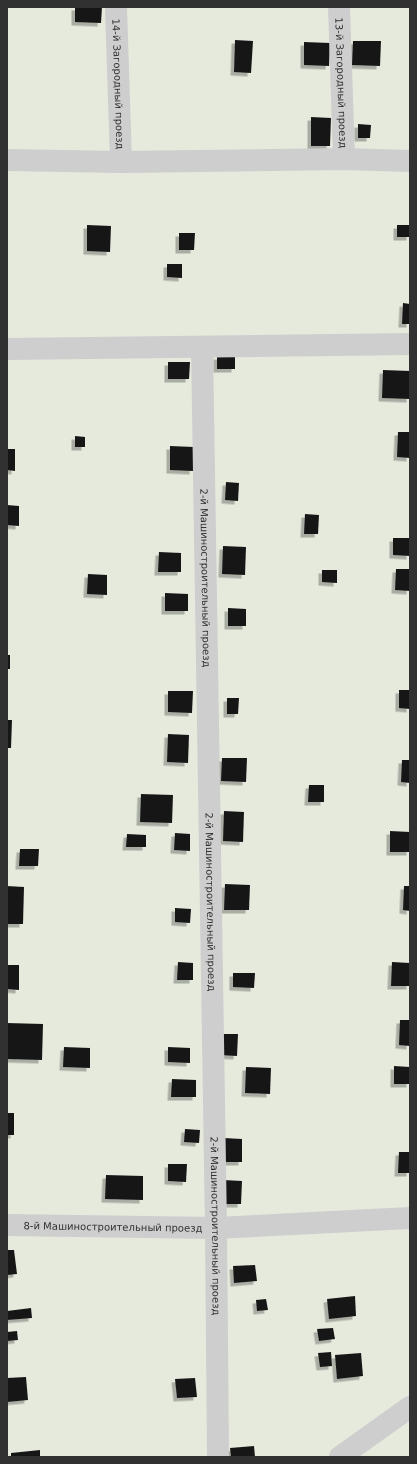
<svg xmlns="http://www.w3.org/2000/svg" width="417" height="1464" viewBox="0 0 417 1464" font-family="'DejaVu Sans',sans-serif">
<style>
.green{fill:#e5eadd}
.building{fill:#181818;filter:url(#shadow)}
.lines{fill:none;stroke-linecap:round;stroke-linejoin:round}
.minor{stroke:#cecece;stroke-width:22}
.labels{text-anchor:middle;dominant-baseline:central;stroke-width:4;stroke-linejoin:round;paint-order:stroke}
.street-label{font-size:10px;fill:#313131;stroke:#fff}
</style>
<defs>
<filter id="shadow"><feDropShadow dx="-3.5" dy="3.5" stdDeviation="0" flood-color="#0004"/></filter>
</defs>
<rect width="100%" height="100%" fill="#fff"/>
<rect class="green" x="7" y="7" width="403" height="1450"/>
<g class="building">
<polygon points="75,7 102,7 101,23 75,22"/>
<polygon points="235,40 253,41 251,73 234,72"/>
<polygon points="353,41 381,41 380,66 352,65"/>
<polygon points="304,42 330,43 329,66 304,65"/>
<polygon points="311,117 331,118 330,146 311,146"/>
<polygon points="358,124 371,125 370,138 358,138"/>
<polygon points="87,225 111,226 110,252 87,251"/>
<rect x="397" y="225" width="13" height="12"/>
<polygon points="179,233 195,233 194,250 179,250"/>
<polygon points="167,264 182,264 182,278 167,277"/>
<polygon points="403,303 410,304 410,324 402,324"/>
<polygon points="217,356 235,357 235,369 217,369"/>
<polygon points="168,362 190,362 189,379 168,379"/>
<polygon points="383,370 410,371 410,399 382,398"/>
<polygon points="398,432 410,432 410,458 397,457"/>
<polygon points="75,436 85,437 85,447 75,447"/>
<polygon points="170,446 194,447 193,471 170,470"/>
<polygon points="7,449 15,449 15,471 7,470"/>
<polygon points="226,482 239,483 238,501 225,500"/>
<polygon points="7,505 19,506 19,526 7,525"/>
<polygon points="305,514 319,515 318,534 304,534"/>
<polygon points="393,538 410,538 410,556 393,555"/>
<polygon points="223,546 246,547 245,575 222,574"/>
<polygon points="159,552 181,553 181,572 158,572"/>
<polygon points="396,569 410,569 410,591 395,590"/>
<polygon points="322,570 337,570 337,583 322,582"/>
<polygon points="88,574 107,575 107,595 87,594"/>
<polygon points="165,593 188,594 188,611 165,611"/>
<polygon points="228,608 246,609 246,626 228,626"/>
<rect x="7" y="655" width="3" height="14"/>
<polygon points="399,690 410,690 410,709 399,708"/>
<polygon points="168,691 193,691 192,713 168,712"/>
<polygon points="227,698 239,698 238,714 227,714"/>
<polygon points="7,720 12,720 11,748 7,748"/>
<polygon points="168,734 189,735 188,763 167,762"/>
<polygon points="222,758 247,758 246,782 221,781"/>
<polygon points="402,760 410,760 410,783 401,782"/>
<polygon points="309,785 324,785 324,802 308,802"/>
<polygon points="141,794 173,795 172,823 140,822"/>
<polygon points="224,811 244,812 243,842 223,841"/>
<polygon points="390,831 410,832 410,852 390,852"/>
<polygon points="175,833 190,834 190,851 174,850"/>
<polygon points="127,834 146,835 146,847 126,847"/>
<polygon points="20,849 39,849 38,866 19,866"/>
<polygon points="225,884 250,885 249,910 224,910"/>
<polygon points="7,886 24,887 23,924 7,924"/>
<polygon points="404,886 410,886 410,911 403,910"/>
<polygon points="175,908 191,909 190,923 175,922"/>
<polygon points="178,962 193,963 193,980 177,980"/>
<polygon points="392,962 410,963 410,986 391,986"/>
<polygon points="7,965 19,965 19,990 7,989"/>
<polygon points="233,973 255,973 254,988 233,987"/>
<polygon points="400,1020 410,1020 410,1046 399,1045"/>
<polygon points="7,1023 43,1024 42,1060 7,1059"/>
<polygon points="220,1034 238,1034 237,1056 220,1055"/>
<polygon points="64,1047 90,1048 90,1068 63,1067"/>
<polygon points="168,1047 190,1048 190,1063 168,1062"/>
<polygon points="394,1066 410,1067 410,1084 394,1084"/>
<polygon points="246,1067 271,1068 270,1094 245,1093"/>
<polygon points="172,1079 196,1080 196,1097 171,1097"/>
<rect x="7" y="1113" width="7" height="22"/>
<polygon points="185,1129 200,1130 199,1143 184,1142"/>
<polygon points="224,1138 242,1139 242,1162 224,1162"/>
<polygon points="399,1152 410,1152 410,1173 398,1173"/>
<polygon points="168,1164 187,1164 186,1182 168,1181"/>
<polygon points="106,1175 143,1176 143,1200 105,1199"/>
<polygon points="223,1180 242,1181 241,1204 223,1204"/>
<polygon points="7,1250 14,1250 17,1274 7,1275"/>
<polygon points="255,1265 257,1281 234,1283 233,1266"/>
<polygon points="355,1296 356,1316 329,1319 327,1299"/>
<polygon points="266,1299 268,1310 257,1311 256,1300"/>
<polygon points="31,1308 32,1318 7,1320 7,1311"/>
<polygon points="333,1328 335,1339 319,1341 317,1329"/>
<polygon points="17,1331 18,1340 7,1341 7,1332"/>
<polygon points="331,1352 332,1366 320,1367 318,1353"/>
<polygon points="361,1353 363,1376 337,1379 335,1355"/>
<polygon points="26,1377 28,1400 7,1402 7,1378"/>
<polygon points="195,1378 197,1397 177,1398 175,1379"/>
<polygon points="254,1446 255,1457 231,1457 230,1448"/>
<polygon points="40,1450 40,1457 11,1457 11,1453"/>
</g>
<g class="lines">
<g class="minor">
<path id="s1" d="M116,7L121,162"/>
<path id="s2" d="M339,7L344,159"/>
<polyline points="7,160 121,162 344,159 410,161"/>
<path id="s3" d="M202,347L216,1228L218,1457"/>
<polyline points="7,349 410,344"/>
<path id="s4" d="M7,1225L216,1228L410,1218"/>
<polyline points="340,1457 410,1407"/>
</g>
</g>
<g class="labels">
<g class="street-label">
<text stroke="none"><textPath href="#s2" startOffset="76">13-й Загородный проезд</textPath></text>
<text stroke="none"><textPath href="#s1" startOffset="77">14-й Загородный проезд</textPath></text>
<text stroke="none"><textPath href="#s3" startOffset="231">2-й Машиностроительный проезд</textPath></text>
<text stroke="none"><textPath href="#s3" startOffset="555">2-й Машиностроительный проезд</textPath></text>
<text stroke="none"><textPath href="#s3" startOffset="879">2-й Машиностроительный проезд</textPath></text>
<text stroke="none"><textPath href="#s4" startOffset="106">8-й Машиностроительный проезд</textPath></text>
</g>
</g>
<rect width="417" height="1464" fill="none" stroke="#313131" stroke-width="16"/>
</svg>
